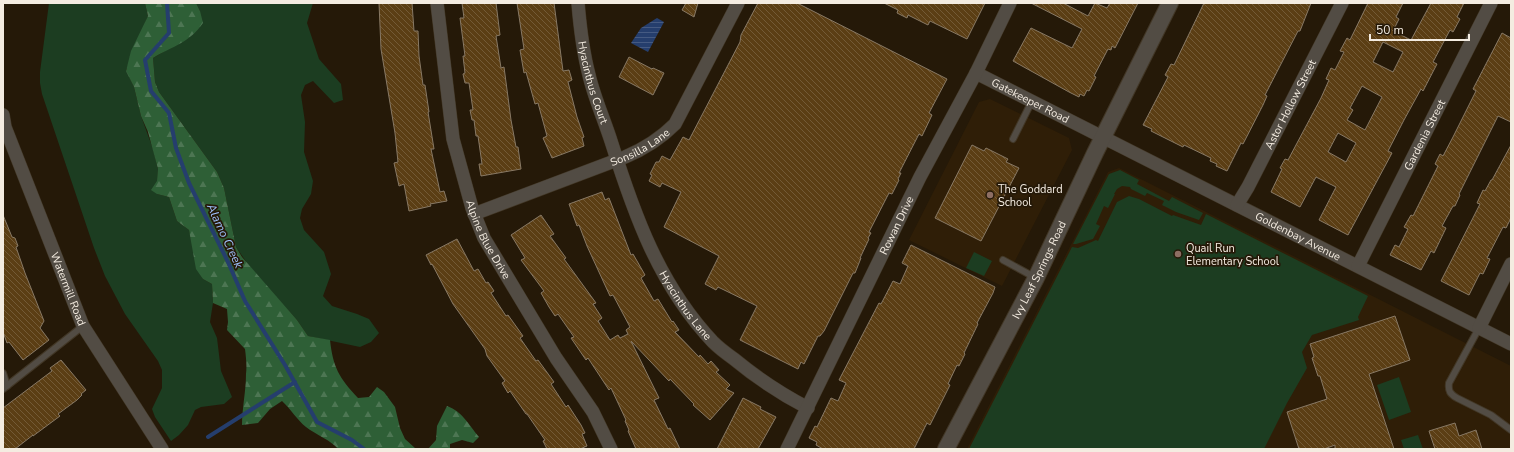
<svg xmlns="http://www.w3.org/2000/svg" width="1514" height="452" viewBox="0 0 1514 452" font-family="'Nunito Sans',sans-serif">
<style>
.built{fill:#2f1e07}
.green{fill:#1c3d21}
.forest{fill:url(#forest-firs)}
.water{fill:url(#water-rules)}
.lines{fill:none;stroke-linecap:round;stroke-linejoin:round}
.stream{stroke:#253e6d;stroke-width:4}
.building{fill:url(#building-back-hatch);stroke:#887965;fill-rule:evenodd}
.service-casing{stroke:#423726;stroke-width:8}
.minor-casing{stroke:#423726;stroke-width:14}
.tertiary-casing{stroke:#423726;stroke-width:18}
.service{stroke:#524c44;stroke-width:6}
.minor{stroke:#524c44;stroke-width:13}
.tertiary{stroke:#524c44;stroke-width:16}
.education-dot{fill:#8d6e63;stroke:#251908;stroke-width:1.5}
.labels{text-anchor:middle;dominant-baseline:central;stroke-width:3.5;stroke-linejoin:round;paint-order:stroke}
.street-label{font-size:11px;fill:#f4ece1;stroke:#251908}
.poi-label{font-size:11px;fill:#f4ece1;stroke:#251908;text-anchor:start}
.water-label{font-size:12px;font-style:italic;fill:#9ec0fc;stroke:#251908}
</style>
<defs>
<pattern id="forest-firs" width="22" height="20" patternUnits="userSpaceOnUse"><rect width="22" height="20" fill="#2e5f36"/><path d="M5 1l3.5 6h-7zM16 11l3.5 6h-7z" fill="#4d7653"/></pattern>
<pattern id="water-rules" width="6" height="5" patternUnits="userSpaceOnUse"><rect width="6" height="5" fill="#253e6d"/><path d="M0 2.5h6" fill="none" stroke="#455a82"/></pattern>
<pattern id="building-back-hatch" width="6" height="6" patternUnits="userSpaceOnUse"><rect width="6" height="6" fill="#5b3e14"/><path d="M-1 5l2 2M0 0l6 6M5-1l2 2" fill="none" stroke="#735a36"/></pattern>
</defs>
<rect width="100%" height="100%" fill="#251908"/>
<g class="built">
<polygon points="990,99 1069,138 1072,150 1002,286 909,240 979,102"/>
<polygon points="1119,168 1511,366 1511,449 967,449 1108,172"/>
</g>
<g class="green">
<polygon points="49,3 145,3 148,16 126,70 134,87 141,116 153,149 158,169 157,194 169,197 177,221 189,230 192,242 203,279 212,284 213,303 210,322 217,338 221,371 232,397 224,404 201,407 195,410 188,425 179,435 171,441 155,417 152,409 162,388 162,370 158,361 125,314 105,276 94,248 42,94 40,83 40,72"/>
<polygon points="196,3 313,3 307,23 319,59 341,84 343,100 334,103 313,81 305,85 301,95 305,122 304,152 313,181 311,194 302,209 300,218 304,230 324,252 331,274 323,296 332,306 357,314 369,319 379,333 371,342 360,347 308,336 297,320 252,270 236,247 224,188 217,172 159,92 155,82 153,58 165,51 200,11"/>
<polygon points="1120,170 1139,180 1137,184 1169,201 1172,197 1203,213 1199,220 1176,212 1162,205 1164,201 1147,193 1145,196 1131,189 1130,187 1122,186 1117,189 1114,194 1115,194 1108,208 1104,206 1096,224 1100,226 1093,239 1076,244 1073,244 1109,174"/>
<polygon points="1129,196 1139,199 1172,216 1173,215 1201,225 1206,214 1368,296 1358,317 1359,320 1312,335 1302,352 1307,368 1287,403 1264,449 969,449 1072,247 1078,248 1096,240 1098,241 1117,202"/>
<polygon points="974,252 992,261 984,276 966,268"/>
<polygon points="1399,377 1411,412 1389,420 1377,385"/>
<polygon points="1418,435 1423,449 1404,449 1401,440"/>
</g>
<path class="forest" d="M145,3H196L200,11L203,23C189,43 173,46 153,58L155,82L159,92L217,172L224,188L236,247L242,257L297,320L308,336L330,340C333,367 339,378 358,398L369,397L377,387L384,392L395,407L400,428L405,439L415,448L428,449L436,440L437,426L447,406C463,412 468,424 479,437L473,443L462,440L450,444V449H338C332,441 315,434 306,427C297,420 291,409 282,401L270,409L258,423L242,425C242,408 246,391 246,374C247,366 246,357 245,349L227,330L228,322L227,309L213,303L212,284L203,279L196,269L189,230L177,221L169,197L157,194L151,190L157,181L158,169L148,132L141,116L134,87L126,71L131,51L148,16Z"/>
<polygon class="water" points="657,18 664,22 648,52 631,43 641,28"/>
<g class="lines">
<g class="stream">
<polyline points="167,3 169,33 145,60 151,91 169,113 176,148 189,183 228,262 245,301 285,365 317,422 352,440 364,449"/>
<polyline points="208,437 295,382"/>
</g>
</g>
<g class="building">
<polygon points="379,3 412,3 414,31 418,31 419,56 423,85 425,85 429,112 428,112 434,149 431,149 440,192 444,191 447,201 430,204 431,206 409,211 404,184 399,186 394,163 398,162 395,133 381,49"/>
<polygon points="462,3 496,3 500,35 496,36 501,68 504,67 511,120 516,147 518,147 521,169 481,176 479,164 482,164 478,136 476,136 474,120 472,120 470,110 473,110 469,83 465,83 463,74 465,73 463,56 465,56 460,18 464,18"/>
<polygon points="517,3 554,3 563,71 569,70 572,80 568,82 577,117 584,137 582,138 584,146 552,158 543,138 547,136 538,103 535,104 526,72 524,73 520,50 524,49"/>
<polygon points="686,3 698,3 694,17 682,10"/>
<polygon points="758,3 797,3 947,79 929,113 932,115 922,136 919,134 899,173 901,173 898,179 899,180 892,194 889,193 869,232 871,233 868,238 869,239 860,258 861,258 855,273 853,273 824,331 820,336 818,336 804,364 801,362 798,369 740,340 757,306 718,287 716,290 705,284 719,256 664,227 681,192 662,183 660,187 649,181 652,175 650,174 656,162 659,162 662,156 670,160 683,137 689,140 740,42 741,35"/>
<polygon points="884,3 985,3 967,39 930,21 928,25 908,15 907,18 897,13 898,10"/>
<polygon points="1031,3 1063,3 1088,16 1095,3 1107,8 1110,3 1138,3 1115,48 1112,46 1111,50 1108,49 1094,76 1096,77 1089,91 1087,90 1084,96 1080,94 1079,97 1069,92 1013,61 1031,28 1072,48 1082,29"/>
<polygon points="1204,3 1311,3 1300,31 1298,31 1265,95 1267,96 1263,105 1243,144 1241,143 1227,171 1216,166 1217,164 1210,161 1211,158 1184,145 1183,147 1151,131 1152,129 1143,125 1168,77 1165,75 1171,64 1174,65"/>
<path d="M1368,3H1403L1396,17L1399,19L1393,31L1411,40L1431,3H1464L1457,17L1460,19L1453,32L1450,30L1433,62L1437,64L1423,91L1421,89L1404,120L1388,151L1392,153L1348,235L1319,220L1336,187L1316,177L1300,207L1271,192L1282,169L1280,168L1285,159L1288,160L1321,98L1329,80L1326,79L1331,68L1335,70L1344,52L1340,51L1347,38L1350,40ZM1383,42L1403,52L1393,72L1373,62ZM1362,86L1382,97L1365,130L1347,120L1353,110L1350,108ZM1338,133L1356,143L1346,162L1328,152Z"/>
<polygon points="1502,33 1511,38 1511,122 1498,116 1459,194 1460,195 1455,206 1453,206 1442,226 1446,228 1434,253 1431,251 1421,270 1390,255 1395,245 1399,247 1408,229 1404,227 1411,215 1413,216 1438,166 1435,164 1440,154 1443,156 1453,137 1476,91 1473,89"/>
<polygon points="629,57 652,69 653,68 664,73 653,95 619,77"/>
<polygon points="972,145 984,151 986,148 1008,159 1006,162 1019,168 981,241 935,218"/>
<polygon points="1511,145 1511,218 1506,228 1503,227 1487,258 1490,259 1483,274 1480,273 1469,295 1441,281 1480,204 1477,203 1483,190 1485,191 1491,180 1492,180"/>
<polygon points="602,192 605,200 609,198 631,255 633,254 645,275 641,278 654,301 658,299 672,322 673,321 679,330 675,332 699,357 700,355 708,364 711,361 719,370 716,372 730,385 726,389 734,393 710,420 693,405 694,404 670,379 669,381 631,341 659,398 654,400 668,429 670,428 680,449 636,449 628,431 629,430 625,421 626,420 611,388 609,390 588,358 586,360 571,338 574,337 558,314 555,316 549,307 541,293 544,291 521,260 525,258 511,235 541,215 554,234 550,236 566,258 564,259 596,303 593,304 602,318 598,321 610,340 618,335 620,338 628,334 626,330 630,327 613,295 610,296 587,246 579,225 577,226 569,204"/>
<polygon points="3,215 12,237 15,238 18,246 16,247 25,273 44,321 40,328 49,340 23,360 9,342 7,343 3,332"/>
<polygon points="457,239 474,271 478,269 486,283 488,282 494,291 491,293 506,316 508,315 523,336 520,338 536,361 538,360 554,382 551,384 566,407 568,405 581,425 585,433 582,434 587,446 580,449 547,449 543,441 545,440 527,414 526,414 510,391 508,393 502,383 505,381 487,356 485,349 453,304 432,264 431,265 426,255"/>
<polygon points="911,245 995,287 993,293 977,323 978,324 964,353 965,354 959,366 957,365 948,384 950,385 930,425 927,423 914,449 823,449 816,445 817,442 809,438 815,426 817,427 831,398 838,401 846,383 839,380 879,303 881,304 893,281 900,284 908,266 902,263"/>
<polygon points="1395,316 1410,360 1369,374 1394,449 1335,449 1335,445 1324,449 1299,449 1287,412 1327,399 1320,376 1318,376 1312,358 1314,357 1310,344"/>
<polygon points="61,360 86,390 81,394 82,395 77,400 58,414 60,416 33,436 33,435 15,449 3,449 3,408 52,371 50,368"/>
<polygon points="743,398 761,407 760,409 776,417 758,449 717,449"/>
<polygon points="1455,423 1459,436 1476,430 1482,449 1435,449 1429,431"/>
</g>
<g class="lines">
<defs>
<g id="service">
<polyline points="1013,139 1032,101"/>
<polyline points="1003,260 1036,278"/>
<path d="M1479,328L1449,383C1448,391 1450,394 1457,398L1491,415L1511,430"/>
<polyline points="3,373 7,386"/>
<polyline points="3,389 83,326"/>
</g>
<g id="minor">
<path id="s1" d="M437,3L453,139L472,208L484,238L556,358L593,412L611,449"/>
<path id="s2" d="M578,3C580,27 583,52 589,75C594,97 604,119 611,141C634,214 659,285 713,342C719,348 727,354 734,359C757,378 781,394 808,408"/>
<path id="s3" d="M976,73L1511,344"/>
<path id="s4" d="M3,115L5,127L83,326L162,449"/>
<path id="s5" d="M1237,205L1248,187L1342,3"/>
<path id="s6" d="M474,214L625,157C644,149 661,138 675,124L738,3"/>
<path id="s7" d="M1358,266L1491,3"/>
<polyline points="1479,328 1511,264"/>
<path id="s8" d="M787,449L920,177L976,73L1010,3"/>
</g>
<g id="tertiary">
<path id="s9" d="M946,449L1036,278L1095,153L1170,3"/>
</g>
</defs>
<use href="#service" class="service-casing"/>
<use href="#minor" class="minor-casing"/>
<use href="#tertiary" class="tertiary-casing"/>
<use href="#service" class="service"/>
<use href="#minor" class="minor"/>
<use href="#tertiary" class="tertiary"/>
</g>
<g class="education-dot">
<circle cx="990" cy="195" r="4"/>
<circle cx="1178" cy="254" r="4"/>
</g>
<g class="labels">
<g class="street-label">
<text stroke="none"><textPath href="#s2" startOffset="81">Hyacinthus Court</textPath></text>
<text stroke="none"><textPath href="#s3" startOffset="61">Gatekeeper Road</textPath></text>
<text stroke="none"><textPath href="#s5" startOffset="114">Astor Hollow Street</textPath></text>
<text stroke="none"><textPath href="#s7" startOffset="147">Gardenia Street</textPath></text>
<text stroke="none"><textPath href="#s6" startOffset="179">Sonsilla Lane</textPath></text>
<text stroke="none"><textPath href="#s8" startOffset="249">Rowan Drive</textPath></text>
<text stroke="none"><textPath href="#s3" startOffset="361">Goldenbay Avenue</textPath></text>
<text stroke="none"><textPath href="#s1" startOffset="244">Alpine Blue Drive</textPath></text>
<text stroke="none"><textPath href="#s9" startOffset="202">Ivy Leaf Springs Road</textPath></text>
<text stroke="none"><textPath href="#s4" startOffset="186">Watermill Road</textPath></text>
<text stroke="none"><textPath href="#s2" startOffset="324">Hyacinthus Lane</textPath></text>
</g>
<g class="poi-label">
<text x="998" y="189">The Goddard<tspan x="998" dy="13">School</tspan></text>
<text x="1186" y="248">Quail Run<tspan x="1186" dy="13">Elementary School</tspan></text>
</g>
<g class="water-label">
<text transform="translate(225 236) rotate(65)">Alamo Creek</text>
</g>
</g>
<rect width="1514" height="452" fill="none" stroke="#f4ece1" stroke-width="8"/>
<path d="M1370 34v6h99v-6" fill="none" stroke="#f4ece1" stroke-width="2"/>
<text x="1376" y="34" font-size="12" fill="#f4ece1" stroke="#251908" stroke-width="3" paint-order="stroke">50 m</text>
</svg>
